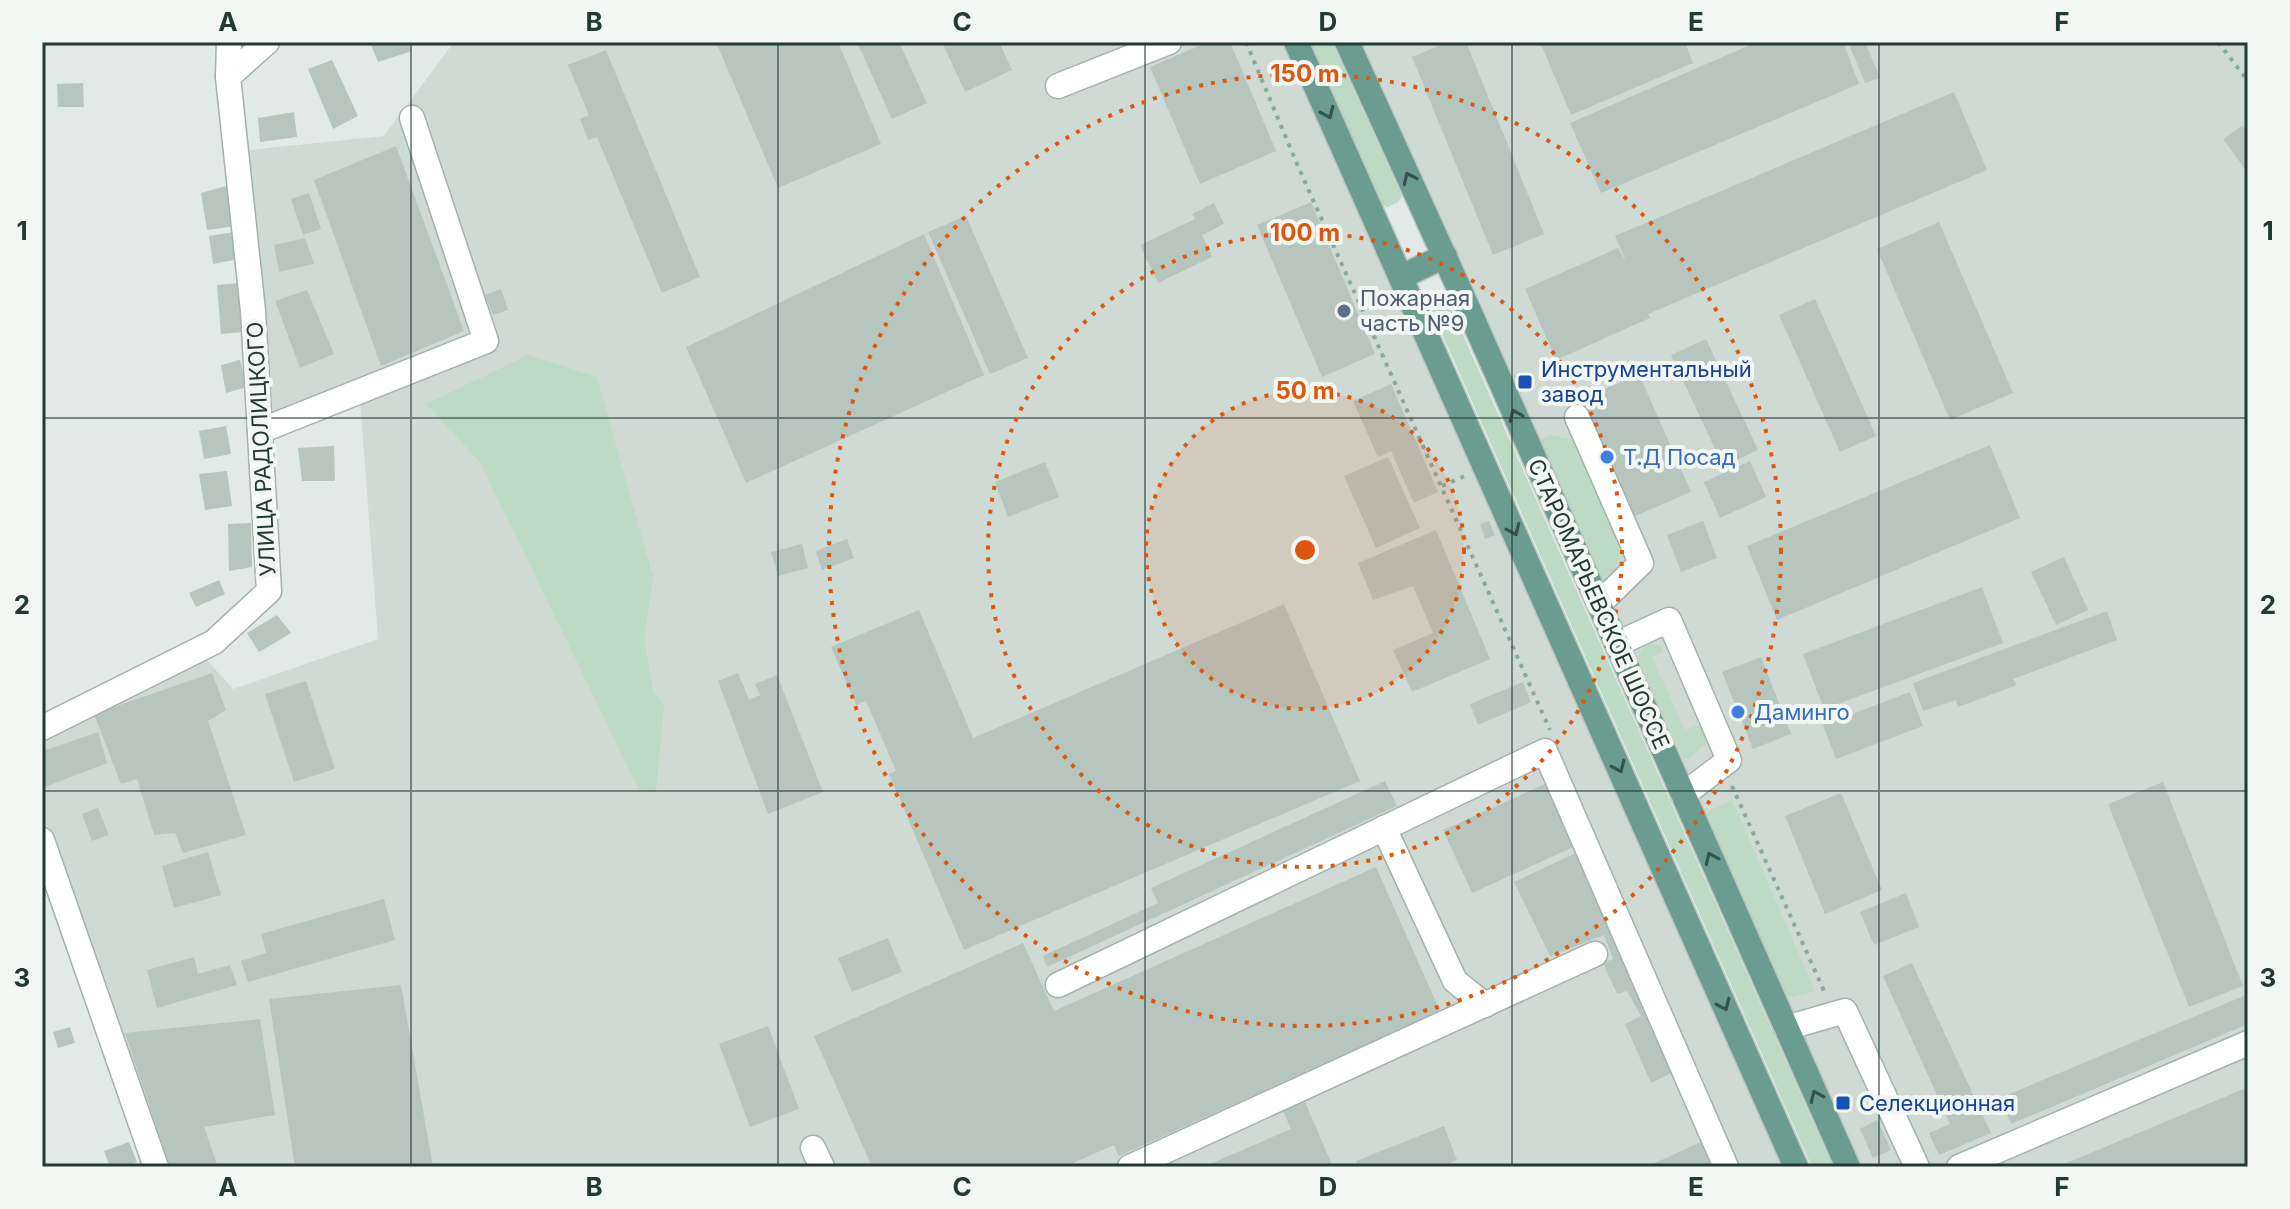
<svg xmlns="http://www.w3.org/2000/svg" width="2290" height="1209" viewBox="0 0 2290 1209" font-family="Inter,sans-serif">
<style>
.built{fill:#d0dad5}
.green{fill:#bcdac4}
.building{fill:#b7c5bf}
.lines{fill:none;stroke-linecap:round;stroke-linejoin:round}
.minor-casing{stroke:#a4b1ad;stroke-width:27}
.major-casing{stroke:#bdc4c2;stroke-width:27}
.path{stroke:#85ab9f;stroke-width:4;stroke-dasharray:4 6;stroke-linecap:butt}
.minor{stroke:#fff;stroke-width:24}
.major{stroke:#6a9c8f;stroke-width:24}
.oneway{stroke:#35524b}
.grid{fill:none;stroke:#233934;stroke-width:2;stroke-opacity:0.55}
.ring{fill:none;stroke:#de570e;stroke-width:4;stroke-dasharray:4 8}
.service-dot{fill:#5c6f8a;stroke:#f2f7f4;stroke-width:3}
.transit-dot{fill:#1a4fb4;stroke:#f2f7f4;stroke-width:3}
.shop-dot{fill:#3f7fe0;stroke:#f2f7f4;stroke-width:3}
.labels{text-anchor:middle;dominant-baseline:central;stroke-width:8;stroke-linejoin:round;paint-order:stroke}
.service-label{font-size:22px;fill:#4e5e75;stroke:#f2f7f4;text-anchor:start}
.transit-label{font-size:22px;fill:#164399;stroke:#f2f7f4;text-anchor:start}
.street-label{font-size:22px;fill:#233934;stroke:#f2f7f4}
.shop-label{font-size:22px;fill:#366cbe;stroke:#f2f7f4;text-anchor:start}
.centre{fill:#de570e;stroke:#f2f7f4;stroke-width:4}
.ring-label{font-size:24px;text-anchor:middle;font-weight:bold;fill:#de570e;stroke:#f2f7f4;stroke-width:8;stroke-linejoin:round;paint-order:stroke}
.neatline{fill:none;stroke:#233934;stroke-width:3}
.grid-label{font-size:26px;text-anchor:middle;font-weight:bold;fill:#233934}
</style>
<rect width="100%" height="100%" fill="#e1eae6"/>
<g class="built">
<polygon points="454,42 1285,42 1784,1167 166,1167 42,825 42,734 204,657 233,689 378,639 359,386 264,425 240,151 384,136"/>
<polygon points="1357,42 2247,42 2248,1167 1857,1167"/>
</g>
<g class="green">
<polygon points="1310,42 1332,42 1402,196 1398,202 1388,207 1383,205"/>
<polygon points="1443,303 1449,304 1833,1167 1812,1167 1432,311 1435,306"/>
<polygon points="528,355 597,377 653,577 644,640 653,690 664,706 656,792 639,790 480,462 426,404"/>
<path d="M1549,435L1577,441L1620,543C1620,560 1619,573 1604,582L1541,440Z"/>
<path d="M1651,643L1661,646L1663,651L1652,657L1685,730L1696,725L1701,727L1707,740L1705,744L1689,759L1683,758L1639,661C1638,651 1643,648 1651,643Z"/>
<polygon points="1732,800 1815,991 1792,997 1781,993 1705,817 1711,810"/>
</g>
<g class="building">
<polygon points="370,42 408,42 412,51 378,62"/>
<polygon points="716,42 838,42 881,144 778,188"/>
<polygon points="857,42 899,42 927,103 892,119"/>
<polygon points="942,42 999,42 1012,70 965,92"/>
<polygon points="1208,42 1230,42 1276,151 1200,184 1150,67"/>
<polygon points="1448,42 1466,42 1544,234 1493,255 1412,57"/>
<polygon points="1540,42 1685,42 1693,63 1571,115"/>
<polygon points="1757,42 1843,42 1859,84 1601,193 1570,123"/>
<polygon points="1848,42 1865,42 1880,78 1865,83"/>
<polygon points="606,50 700,277 662,293 597,137 588,140 580,119 589,115 568,65"/>
<polygon points="332,60 358,116 333,129 308,69"/>
<polygon points="83,83 84,107 58,107 57,84"/>
<polygon points="1954,92 1987,170 1648,314 1650,318 1556,360 1525,289 1618,248 1627,263 1615,236"/>
<polygon points="294,112 297,137 260,142 258,118"/>
<polygon points="2242,126 2248,134 2248,173 2223,139"/>
<polygon points="396,146 464,331 381,366 314,180"/>
<polygon points="230,185 237,226 207,230 201,193"/>
<polygon points="309,193 321,229 303,235 291,199"/>
<polygon points="1311,202 1375,354 1322,377 1257,225"/>
<polygon points="1214,203 1224,224 1202,235 1212,257 1158,283 1140,245 1195,219 1192,214"/>
<polygon points="966,216 1028,358 990,374 928,232"/>
<polygon points="1939,222 2013,393 1950,420 1877,249"/>
<polygon points="234,232 239,259 213,264 209,236"/>
<polygon points="924,234 984,375 746,483 686,347"/>
<polygon points="305,238 314,264 279,272 274,245"/>
<polygon points="241,283 245,332 221,334 217,285"/>
<polygon points="501,289 508,310 493,315 485,295"/>
<polygon points="307,290 334,354 300,368 275,301"/>
<polygon points="1815,299 1876,436 1840,452 1779,315"/>
<polygon points="1706,339 1758,450 1723,466 1671,355"/>
<polygon points="240,360 247,387 226,393 221,365"/>
<polygon points="1523,373 1529,387 1520,390 1514,376"/>
<polygon points="1639,374 1691,492 1633,517 1581,399"/>
<polygon points="1391,384 1438,492 1414,503 1391,451 1378,457 1353,401"/>
<polygon points="226,426 231,454 204,459 199,431"/>
<polygon points="1990,445 2020,518 1777,620 1747,546"/>
<polygon points="334,446 335,481 302,481 298,448"/>
<polygon points="1388,457 1420,528 1376,548 1344,476"/>
<polygon points="1750,461 1766,497 1720,518 1704,482"/>
<polygon points="1045,462 1059,497 1008,517 995,482"/>
<polygon points="227,471 232,506 205,510 199,474"/>
<polygon points="1489,521 1495,535 1485,539 1480,524"/>
<polygon points="1703,521 1717,558 1681,572 1667,535"/>
<polygon points="251,523 252,567 229,571 228,524"/>
<polygon points="1436,530 1490,659 1412,692 1393,650 1433,633 1413,586 1373,600 1358,563"/>
<polygon points="847,539 854,558 822,570 816,551"/>
<polygon points="802,544 808,568 778,576 771,552"/>
<polygon points="2064,557 2088,610 2056,625 2031,572"/>
<polygon points="219,580 225,594 196,607 189,593"/>
<polygon points="1982,587 2003,643 1824,709 1803,654"/>
<polygon points="1284,604 1360,781 964,950 889,774 896,771 866,701 856,705 831,647 919,610 973,738"/>
<polygon points="2107,611 2117,640 2013,679 2017,685 1958,707 1956,700 1923,711 1913,683"/>
<polygon points="277,615 291,633 259,652 247,633"/>
<polygon points="1761,657 1791,734 1753,749 1722,672"/>
<polygon points="212,673 226,710 208,721 246,835 183,853 175,833 154,835 137,779 121,784 94,714"/>
<polygon points="738,673 749,700 760,695 755,684 777,675 823,792 768,814 718,681"/>
<polygon points="306,681 335,769 294,782 265,694"/>
<polygon points="1523,682 1531,702 1478,725 1470,704"/>
<polygon points="1910,692 1923,726 1836,759 1823,725"/>
<polygon points="98,732 107,763 45,787 42,782 43,751"/>
<polygon points="1561,777 1589,840 1472,893 1443,830"/>
<polygon points="1385,781 1397,806 1047,967 1043,956 1158,903 1151,888"/>
<polygon points="2163,782 2243,986 2189,1007 2108,804"/>
<polygon points="1841,793 1882,890 1825,914 1785,816"/>
<polygon points="98,808 109,835 92,841 82,814"/>
<polygon points="1589,847 1688,1065 1651,1083 1625,1024 1641,1016 1627,991 1617,994 1603,963 1613,959 1604,935 1550,956 1514,882"/>
<polygon points="208,852 221,895 174,908 162,866"/>
<polygon points="1376,867 1440,1011 1119,1156 1114,1145 1064,1167 872,1167 814,1036 1023,943 1054,1011"/>
<polygon points="1906,893 1919,927 1874,945 1860,912"/>
<polygon points="384,899 395,940 248,982 241,961 266,953 261,934"/>
<polygon points="888,938 902,972 852,992 838,958"/>
<polygon points="194,957 198,974 230,965 237,985 157,1008 147,970"/>
<polygon points="1912,963 1991,1133 1939,1155 1929,1133 1950,1124 1883,976"/>
<polygon points="401,985 433,1167 295,1167 269,999"/>
<polygon points="2246,995 2248,1024 2011,1124 2000,1098"/>
<polygon points="260,1019 275,1115 204,1127 218,1167 170,1167 125,1033"/>
<polygon points="768,1026 799,1109 750,1127 719,1044"/>
<polygon points="70,1027 75,1043 58,1048 53,1032"/>
<polygon points="2246,1088 2248,1167 2057,1167"/>
<polygon points="1305,1102 1333,1167 1203,1167 1291,1129 1283,1111"/>
<polygon points="1877,1120 1891,1150 1873,1158 1860,1129"/>
<polygon points="1444,1126 1457,1160 1440,1167 1358,1167 1356,1161"/>
<polygon points="129,1142 137,1162 124,1167 110,1167 104,1151"/>
<polygon points="1701,1142 1712,1167 1646,1167"/>
</g>
<g class="lines">
<defs>
<g id="minor">
<polyline points="228,77 267,42"/>
<polyline points="1058,86 1169,42"/>
<polyline points="1577,417 1641,563 1599,604"/>
<polyline points="260,431 486,341 412,118"/>
<polyline points="1617,644 1669,620 1729,760 1683,795"/>
<polyline points="42,728 214,642 269,591 253,311 228,77 229,42"/>
<polyline points="1384,828 1455,981 1485,1005"/>
<polyline points="42,840 156,1167"/>
<polyline points="1058,985 1545,751 1726,1167"/>
<polyline points="1786,1028 1845,1011 1917,1167"/>
<polyline points="813,1148 822,1167"/>
<polyline points="1130,1167 1595,954"/>
<polyline points="1959,1167 2248,1043"/>
</g>
<g id="major">
<polyline points="1296,42 1796,1167"/>
<polyline points="1347,42 1467,306 1848,1167"/>
<polyline points="1401,277 1445,256"/>
</g>
</defs>
<use href="#minor" class="minor-casing"/>
<use href="#major" class="major-casing"/>
<g class="path">
<polyline points="1246,42 1297,164 1550,730"/>
<polyline points="2218,42 2248,81"/>
<polyline points="1442,486 1465,476"/>
<polyline points="1732,786 1825,993"/>
</g>
<use href="#minor" class="minor"/>
<use href="#major" class="major"/>
</g>
<defs><path id="oneway-chevron" d="M-2-3.5L2.5 0L-2 3.5" fill="none" stroke-width="1.6" stroke-linecap="round" stroke-linejoin="round" transform="scale(2)"/></defs>
<g class="oneway">
<use href="#oneway-chevron" transform="translate(1328 113) rotate(66)"/>
<use href="#oneway-chevron" transform="translate(1409 178) rotate(-115)"/>
<use href="#oneway-chevron" transform="translate(1515 415) rotate(-114)"/>
<use href="#oneway-chevron" transform="translate(1514 530) rotate(66)"/>
<use href="#oneway-chevron" transform="translate(1619 767) rotate(66)"/>
<use href="#oneway-chevron" transform="translate(1711 858) rotate(-114)"/>
<use href="#oneway-chevron" transform="translate(1724 1005) rotate(66)"/>
<use href="#oneway-chevron" transform="translate(1816 1096) rotate(-114)"/>
</g>
<path class="grid" d="M411,42V1167M778,42V1167M1145,42V1167M1512,42V1167M1879,42V1167M42,418H2248M42,791H2248"/>
<circle cx="1305" cy="550" r="159" fill="#de570e" fill-opacity=".12"/>
<g class="ring">
<circle cx="1305" cy="550" r="159"/>
<circle cx="1305" cy="550" r="317"/>
<circle cx="1305" cy="550" r="476"/>
</g>
<circle class="service-dot" cx="1344" cy="311" r="8"/>
<g class="transit-dot">
<rect x="1517" y="374" width="16" height="16" rx="4"/>
<rect x="1835" y="1095" width="16" height="16" rx="4"/>
</g>
<g class="shop-dot">
<circle cx="1607" cy="457" r="8"/>
<circle cx="1738" cy="712" r="8"/>
</g>
<g class="labels">
<g class="service-label">
<text x="1360" y="298">Пожарная<tspan x="1360" dy="25">часть №9</tspan></text>
</g>
<g class="transit-label">
<text x="1541" y="369">Инструментальный<tspan x="1541" dy="25">завод</tspan></text>
<text x="1859" y="1103">Селекционная</text>
</g>
<g class="street-label">
<text transform="translate(261 449) rotate(-93)">УЛИЦА РАДОЛИЦКОГО</text>
<text transform="translate(1599 604) rotate(66)">СТАРОМАРЬЕВСКОЕ ШОССЕ</text>
</g>
<g class="shop-label">
<text x="1623" y="457">Т.Д Посад</text>
<text x="1754" y="712">Даминго</text>
</g>
</g>
<circle cx="1305" cy="550" r="12" class="centre"/>
<g class="ring-label">
<text x="1305" y="82">150 m</text>
<text x="1305" y="241">100 m</text>
<text x="1305" y="399">50 m</text>
</g>
<rect width="2290" height="1209" fill="none" stroke="#f2f7f4" stroke-width="88"/>
<rect x="44" y="44" width="2202" height="1121" class="neatline"/>
<g class="grid-label">
<text x="228" y="31">A</text>
<text x="594" y="31">B</text>
<text x="962" y="31">C</text>
<text x="1328" y="31">D</text>
<text x="1696" y="31">E</text>
<text x="2062" y="31">F</text>
<text x="22" y="240">1</text>
<text x="2268" y="240">1</text>
<text x="22" y="614">2</text>
<text x="2268" y="614">2</text>
<text x="22" y="987">3</text>
<text x="2268" y="987">3</text>
<text x="228" y="1196">A</text>
<text x="594" y="1196">B</text>
<text x="962" y="1196">C</text>
<text x="1328" y="1196">D</text>
<text x="1696" y="1196">E</text>
<text x="2062" y="1196">F</text>
</g>
</svg>
